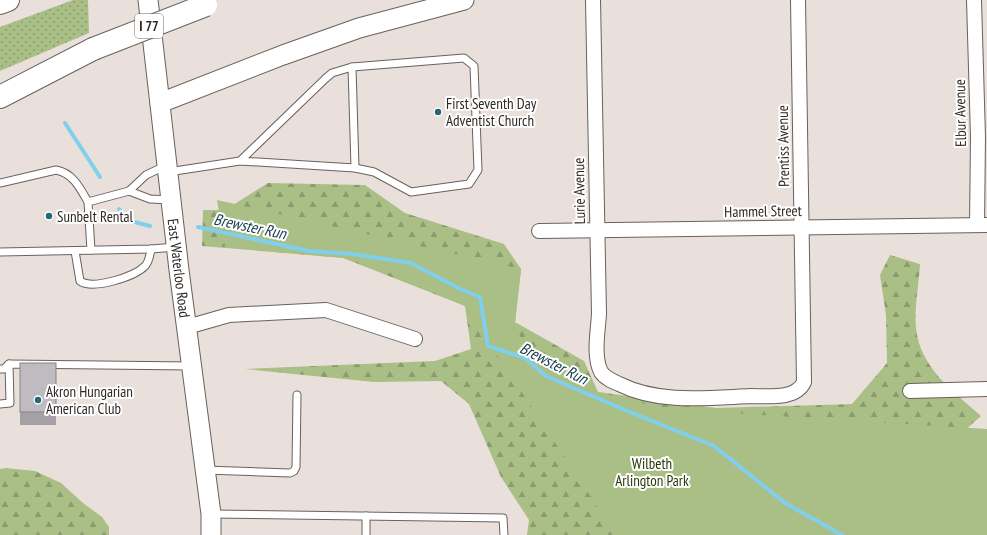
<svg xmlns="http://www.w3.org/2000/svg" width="987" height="535" viewBox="0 0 987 535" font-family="'PT Sans Narrow',sans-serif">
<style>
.grass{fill:url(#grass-dots)}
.forest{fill:url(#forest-firs)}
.green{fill:#aabf86}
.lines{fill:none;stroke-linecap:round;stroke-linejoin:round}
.stream{stroke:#7fcfed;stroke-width:4}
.lane-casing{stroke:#69615c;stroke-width:9}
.street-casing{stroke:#69615c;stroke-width:16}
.secondary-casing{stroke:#69615c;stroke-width:21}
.highway-casing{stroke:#69615c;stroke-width:24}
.lane{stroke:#fff;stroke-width:7}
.street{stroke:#fff;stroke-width:14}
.secondary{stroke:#fff;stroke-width:19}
.highway{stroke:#fff;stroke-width:22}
.highway-bridge-casing{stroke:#69615c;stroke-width:24;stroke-linecap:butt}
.highway-bridge{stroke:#fff;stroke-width:22}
.wall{fill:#a5a0a6}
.building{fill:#c0bac1;stroke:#868287}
.poi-dot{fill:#226b75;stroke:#fff;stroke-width:1.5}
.labels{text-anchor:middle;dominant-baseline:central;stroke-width:4;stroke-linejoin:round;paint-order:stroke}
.shield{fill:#fff;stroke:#6b6867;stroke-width:1}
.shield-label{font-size:14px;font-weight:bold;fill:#2c2826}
.poi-label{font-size:15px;fill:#2c2826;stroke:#fff;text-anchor:start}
.street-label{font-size:15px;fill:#2c2826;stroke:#fff}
.park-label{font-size:15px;fill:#2a3909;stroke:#fff}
.water-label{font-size:16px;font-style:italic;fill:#1b404e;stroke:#fff}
</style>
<defs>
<pattern id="grass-dots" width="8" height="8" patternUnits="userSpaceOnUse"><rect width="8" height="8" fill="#aabf86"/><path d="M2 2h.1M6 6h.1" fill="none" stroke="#8b9b6d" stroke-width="1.8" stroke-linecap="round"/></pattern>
<pattern id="forest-firs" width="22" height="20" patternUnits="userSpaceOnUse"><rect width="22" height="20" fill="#aabf86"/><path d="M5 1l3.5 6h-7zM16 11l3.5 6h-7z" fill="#8b9b6d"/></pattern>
</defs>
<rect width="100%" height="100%" fill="#e9e0db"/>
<polygon class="grass" points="73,0 88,0 89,33 0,71 0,27"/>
<g class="forest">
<path d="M268,183L365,185L405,213L504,244L521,269L515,322L584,361L598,392L716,408L852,404L887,363L886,315L880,275L890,255L920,264C919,283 914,310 916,328C920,368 953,391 981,416L947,446L942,535H527L529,520L501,477L469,404L441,381L374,382L245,369L435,361L471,349L465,306L343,258L202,246L203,210H225Z"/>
<polygon points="6,468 35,471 61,483 83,503 102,517 109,527 109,535 0,535 0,469"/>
</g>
<polygon class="green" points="217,200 521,269 514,332 598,392 666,409 987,429 987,535 616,535 465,306 358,259 225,247"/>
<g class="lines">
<g class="stream">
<polyline points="65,123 100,177"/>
<polyline points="119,209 127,220 150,226"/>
<polyline points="198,227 309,251 352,254 411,263 460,289 480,297 488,346 525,358 546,376 625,410 714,446 785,503 842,535"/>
</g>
<defs>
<g id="lane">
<polyline points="352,67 464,58 474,66 478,170 469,184 411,192 374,172 355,168"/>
<polyline points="165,166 146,175 129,191 150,199 171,200"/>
<polyline points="168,172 240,161 355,168 352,67 332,73 325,79 240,161"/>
<path d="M0,183L56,170C73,173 80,188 88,202"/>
<polyline points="91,250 88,202 129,191"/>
<path d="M75,251L80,281C93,290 134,277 145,266C149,262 150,255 151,249"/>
<polyline points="0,252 151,249 176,247"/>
<polyline points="0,369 4,369 9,364 192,366"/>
<polyline points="0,404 10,403 9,364"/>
<polyline points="205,470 290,473 294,471 296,467 297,395"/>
<polyline points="211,514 503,518 504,535"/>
<polyline points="366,535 366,516"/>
</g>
<g id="street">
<path d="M593,0L599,314C598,331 593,356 601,372C605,378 612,381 619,384C659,404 707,398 751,396C767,396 796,400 804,382L798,0"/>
<polyline points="974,0 978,137 977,225"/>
<polyline points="539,231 987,225"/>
<polyline points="187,327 229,315 326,310 415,339"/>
<polyline points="910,391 987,389"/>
</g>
<g id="secondary">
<polyline points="148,0 179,270 211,514 211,535"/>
<polyline points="160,103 283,55 359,28 464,0"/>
</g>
<g id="highway">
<polyline points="0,3 8,0"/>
<polyline points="0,97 93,49"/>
</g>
</defs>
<use href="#lane" class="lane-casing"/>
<use href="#street" class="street-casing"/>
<use href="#secondary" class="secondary-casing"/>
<use href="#highway" class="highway-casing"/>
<use href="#lane" class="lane"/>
<use href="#street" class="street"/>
<use href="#secondary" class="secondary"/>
<use href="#highway" class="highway"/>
<defs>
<polyline id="highway-bridge" points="93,49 206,5"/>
</defs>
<use href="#highway-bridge" class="highway-bridge-casing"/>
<use href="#highway-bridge" class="highway-bridge"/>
</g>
<rect class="wall" x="20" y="363" width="36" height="62"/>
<rect class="building" x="20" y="363" width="36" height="49"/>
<g class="poi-dot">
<circle cx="438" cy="112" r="4"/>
<circle cx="49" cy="216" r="4"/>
<circle cx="38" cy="400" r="4"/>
</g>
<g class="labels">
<rect class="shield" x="135" y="14" width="28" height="24" rx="3"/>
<g class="shield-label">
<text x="149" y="26">I 77</text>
</g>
<g class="poi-label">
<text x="446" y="103">First Seventh Day<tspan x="446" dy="17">Adventist Church</tspan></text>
<text x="57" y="216">Sunbelt Rental</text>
<text x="46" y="391">Akron Hungarian<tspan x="46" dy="17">American Club</tspan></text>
</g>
<g class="street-label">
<text transform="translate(960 113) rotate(-91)">Elbur Avenue</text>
<text transform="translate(783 146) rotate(-91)">Prentiss Avenue</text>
<text transform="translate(579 191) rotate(-91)">Lurie Avenue</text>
<text transform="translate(763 211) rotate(-1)">Hammel Street</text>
<text transform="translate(179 268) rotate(83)">East Waterloo Road</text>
</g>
<g class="park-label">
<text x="652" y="463">Wilbeth<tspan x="652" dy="17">Arlington Park</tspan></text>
</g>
<g class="water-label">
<text transform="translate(250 226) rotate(12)">Brewster Run</text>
<text transform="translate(554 363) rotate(27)">Brewster Run</text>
</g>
</g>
</svg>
